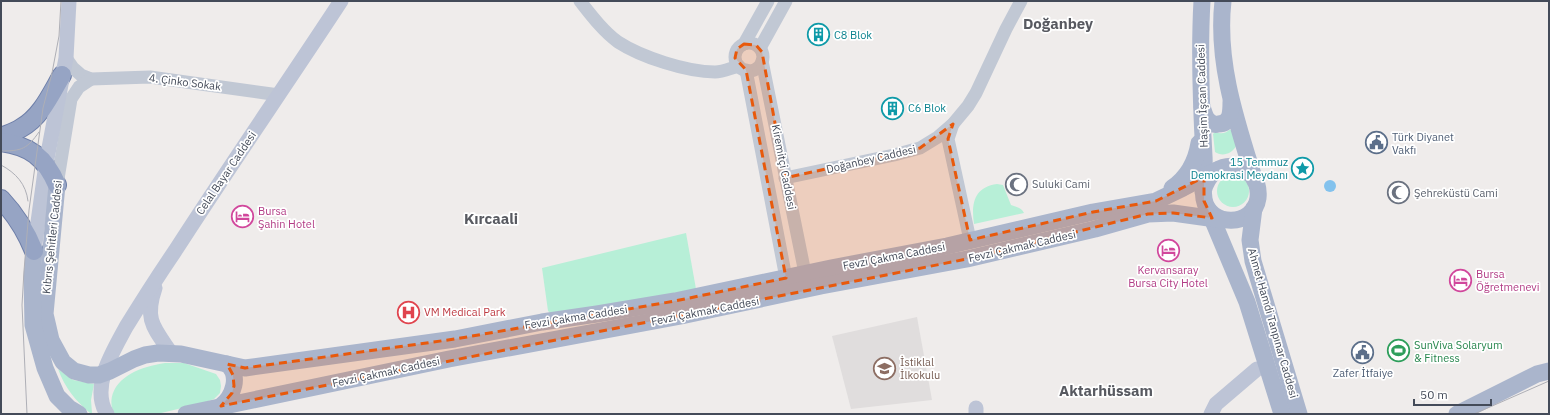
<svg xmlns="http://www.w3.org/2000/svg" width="1550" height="415" viewBox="0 0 1550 415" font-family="'IBM Plex Sans',sans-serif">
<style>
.education{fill:#e0dddd}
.green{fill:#b7efd7}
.water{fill:#83c2ed}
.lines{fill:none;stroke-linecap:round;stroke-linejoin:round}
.trunk-casing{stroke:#6d7ea8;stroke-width:20}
.tertiary{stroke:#c1c8d4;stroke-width:13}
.secondary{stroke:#bdc4d6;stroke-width:15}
.primary{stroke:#aab5cc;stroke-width:17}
.trunk{stroke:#96a4c4;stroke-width:18}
.tram{stroke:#aeafb6;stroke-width:1}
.marked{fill:#e8590c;fill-opacity:0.2;stroke:#e8590c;stroke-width:3;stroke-dasharray:8 5;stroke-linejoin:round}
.labels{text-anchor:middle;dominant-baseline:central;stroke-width:3.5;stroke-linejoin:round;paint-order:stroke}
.culture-label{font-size:11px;fill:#0d838f;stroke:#fff;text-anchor:start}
.street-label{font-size:11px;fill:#444b59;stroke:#fff}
.service-label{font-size:11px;fill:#4e5e75;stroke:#fff;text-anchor:start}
.worship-label{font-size:11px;fill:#5b616d;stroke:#fff;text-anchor:start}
.hotel-label{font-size:11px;fill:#b23c85;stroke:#fff;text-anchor:start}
.health-label{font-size:11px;fill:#be3a42;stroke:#fff;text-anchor:start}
.leisure-label{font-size:11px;fill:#27864d;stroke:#fff;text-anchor:start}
.education-label{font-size:11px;fill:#785e54;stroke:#fff;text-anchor:start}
.district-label{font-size:15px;font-weight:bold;fill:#585a61;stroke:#fff}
</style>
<rect width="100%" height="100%" fill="#efeceb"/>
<polygon class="education" points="917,317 932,400 851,409 832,336"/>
<g class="green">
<path d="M1229,130H1232L1236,146C1232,154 1222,157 1215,152L1213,134L1215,132C1220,134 1225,134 1229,130Z"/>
<circle cx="1233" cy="191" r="16"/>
<path d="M997,184L1003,185L1011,205C1017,207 1022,208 1024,213L974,224C971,204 974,187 997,184Z"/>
<polygon points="686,233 696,289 553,315 548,311 542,268"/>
<path d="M165,363H184L216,374L220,380L221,386L220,393L214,399L203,403L157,414H114C104,390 125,373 147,367C153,365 159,364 165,363Z"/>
<path d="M58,369L73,380L94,384L91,400L92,413H90C75,400 65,388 58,369Z"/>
</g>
<circle class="water" cx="1330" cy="186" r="6"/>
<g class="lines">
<defs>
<g id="trunk">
<path d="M1,137C8,134 15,132 21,128C41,117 51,94 62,75"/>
<path d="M1,142C30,146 45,157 57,185"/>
<path d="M1,199C16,215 26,231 34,251"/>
</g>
</defs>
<use href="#trunk" class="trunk-casing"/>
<g class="tertiary">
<path d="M580,1C591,15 603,31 618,42C641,57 687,72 715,72C723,72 731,68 739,66"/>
<circle cx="749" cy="57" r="14"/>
<polyline points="744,44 768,1"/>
<polyline points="760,48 786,1"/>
<polyline points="66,58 73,68 81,75 91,79 150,77 279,95"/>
<polyline points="762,61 805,273"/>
<polyline points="746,70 786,278"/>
<polyline points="953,124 948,139 970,240"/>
<polyline points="785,178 894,155 920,148 938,137 953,124 968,106 976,93 1006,29 1021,1"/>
<polyline points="57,185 71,99 79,87 91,79"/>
</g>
<g class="secondary">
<polyline points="34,251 46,164 66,58 69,1"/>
<path d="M155,288C144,320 154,328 171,353"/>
<polyline points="976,408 976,414"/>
<path d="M107,414C99,402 100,387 104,373C109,357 118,342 126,327C142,301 158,276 175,251C229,167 286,85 341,1"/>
<polyline points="1211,414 1216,404 1257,369"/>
</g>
<g class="primary">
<path d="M1202,1C1199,53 1201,104 1204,156C1205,170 1202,185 1204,199C1209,228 1254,227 1258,198C1262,162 1212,152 1203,192"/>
<path d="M1223,1C1216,63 1237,123 1255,181"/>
<path d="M1202,107C1204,112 1205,118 1209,121C1212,124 1215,125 1218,124C1231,124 1231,112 1231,102"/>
<polyline points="57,185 45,314 51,340 63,362 74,371 89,375 99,375 110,371 134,359 145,355 158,353 181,354 245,368 455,339 542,322 597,314 675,301 831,268 947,246 1093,212 1156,201 1183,188 1217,170"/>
<path d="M1172,188C1188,177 1196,162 1199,143"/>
<polyline points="1254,208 1250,240 1253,261 1299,414"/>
<polyline points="1208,209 1247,302 1282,414"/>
<polyline points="34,251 32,277 33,325 45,368 57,396 69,408 79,414"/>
<path d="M221,406C233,397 241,375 227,364"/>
<polyline points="186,414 449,359 681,316 821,286 967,259 1095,229 1148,214 1173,213 1223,220"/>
<polyline points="1457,414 1537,374 1549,371"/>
</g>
<use href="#trunk" class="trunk"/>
<g class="tram">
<path d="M1,151C22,151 27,149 39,132"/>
<path d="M1,165C16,173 26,184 28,201"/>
<polyline points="27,414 22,305 24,271 29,210 43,108 52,73 59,36 61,1"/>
<polyline points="1474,414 1549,381"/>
</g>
</g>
<path class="marked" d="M744,44L756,45L762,52L785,178L920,148L953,124L948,139L970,240L1093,212L1156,201L1204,177V201L1212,218L1173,213L1148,214L967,259L221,406L232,393L234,386L233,375L227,364L245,368L455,339L675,301L786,278L746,70L735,58L737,49Z"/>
<defs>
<symbol id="building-ring" viewBox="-11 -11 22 22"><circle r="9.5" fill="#fff" stroke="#0f9aa8" stroke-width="1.5"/><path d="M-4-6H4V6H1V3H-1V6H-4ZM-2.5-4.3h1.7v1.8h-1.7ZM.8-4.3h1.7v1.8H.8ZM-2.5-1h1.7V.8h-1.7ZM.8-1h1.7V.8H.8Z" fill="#0f9aa8"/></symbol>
<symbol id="civic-ring" viewBox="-11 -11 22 22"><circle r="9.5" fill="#fff" stroke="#5c6f8a" stroke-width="1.5"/><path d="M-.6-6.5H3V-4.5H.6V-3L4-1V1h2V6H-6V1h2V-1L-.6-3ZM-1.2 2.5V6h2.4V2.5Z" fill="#5c6f8a"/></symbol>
<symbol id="sight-ring" viewBox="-11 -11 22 22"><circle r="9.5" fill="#fff" stroke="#0f9aa8" stroke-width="1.5"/><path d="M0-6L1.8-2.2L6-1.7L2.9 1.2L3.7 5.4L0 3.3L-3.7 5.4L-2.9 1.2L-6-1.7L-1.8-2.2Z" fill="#0f9aa8"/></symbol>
<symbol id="mosque-ring" viewBox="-11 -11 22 22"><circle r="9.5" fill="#fff" stroke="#6b7280" stroke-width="1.5"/><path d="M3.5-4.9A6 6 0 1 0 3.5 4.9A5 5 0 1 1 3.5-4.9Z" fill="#6b7280"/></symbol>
<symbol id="hotel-ring" viewBox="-11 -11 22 22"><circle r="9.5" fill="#fff" stroke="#d1479c" stroke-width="1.5"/><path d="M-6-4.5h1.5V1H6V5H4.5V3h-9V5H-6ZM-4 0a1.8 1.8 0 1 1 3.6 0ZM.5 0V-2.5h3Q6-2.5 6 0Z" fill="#d1479c"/></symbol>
<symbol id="hospital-ring" viewBox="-11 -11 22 22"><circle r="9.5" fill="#fff" stroke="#e0444e" stroke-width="1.5"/><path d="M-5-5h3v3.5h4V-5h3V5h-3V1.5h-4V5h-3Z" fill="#e0444e"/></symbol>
<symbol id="stadium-ring" viewBox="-11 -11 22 22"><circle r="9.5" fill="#fff" stroke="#2e9e5b" stroke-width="1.5"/><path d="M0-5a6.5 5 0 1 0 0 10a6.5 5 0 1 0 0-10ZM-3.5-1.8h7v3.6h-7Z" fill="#2e9e5b"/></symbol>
<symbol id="school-ring" viewBox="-11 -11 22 22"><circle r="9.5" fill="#fff" stroke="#8d6e63" stroke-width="1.5"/><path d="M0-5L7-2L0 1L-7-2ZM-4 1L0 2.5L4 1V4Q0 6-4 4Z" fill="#8d6e63"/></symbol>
</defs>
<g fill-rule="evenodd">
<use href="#building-ring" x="806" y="22" width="25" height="25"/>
<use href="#building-ring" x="880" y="96" width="25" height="25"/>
<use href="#civic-ring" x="1364" y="130" width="25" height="25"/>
<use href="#sight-ring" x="1290" y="156" width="25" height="25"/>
<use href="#mosque-ring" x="1004" y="172" width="25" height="25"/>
<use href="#mosque-ring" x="1386" y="180" width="25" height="25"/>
<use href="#hotel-ring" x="230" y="204" width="25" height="25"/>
<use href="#hotel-ring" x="1156" y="238" width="25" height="25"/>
<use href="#hotel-ring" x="1448" y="268" width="25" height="25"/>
<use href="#hospital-ring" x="396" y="300" width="25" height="25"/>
<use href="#stadium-ring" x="1386" y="338" width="25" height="25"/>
<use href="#civic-ring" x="1350" y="340" width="25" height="25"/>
<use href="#school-ring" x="872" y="356" width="25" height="25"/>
</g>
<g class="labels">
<g class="culture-label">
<text x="834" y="35">C8 Blok</text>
<text x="908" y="108">C6 Blok</text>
<text x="1288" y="162" text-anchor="end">15 Temmuz<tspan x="1288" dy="13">Demokrasi Meydanı</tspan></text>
</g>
<g class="street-label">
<text transform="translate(185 82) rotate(7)">4. Çinko Sokak</text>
<text transform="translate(1202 96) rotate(-92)">Haşim İşcan Caddesi</text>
<text transform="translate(871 159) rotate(-13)">Doğanbey Caddesi</text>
<text transform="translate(784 167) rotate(79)">Kiremitçi Caddesi</text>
<text transform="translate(226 173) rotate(-56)">Celal Bayar Caddesi</text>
<text transform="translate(52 237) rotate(-84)">Kıbrıs Şehitleri Caddesi</text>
<text transform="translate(1022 246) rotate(-13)">Fevzi Çakmak Caddesi</text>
<text transform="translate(894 256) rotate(-11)">Fevzi Çakma Caddesi</text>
<text transform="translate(705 311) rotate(-11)">Fevzi Çakmak Caddesi</text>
<text transform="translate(576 317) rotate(-9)">Fevzi Çakma Caddesi</text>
<text transform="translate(1273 323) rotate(74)">Ahmet Hamdi Tanpınar Caddesi</text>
<text transform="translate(386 372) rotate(-12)">Fevzi Çakmak Caddesi</text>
</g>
<g class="service-label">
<text x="1392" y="137">Türk Diyanet<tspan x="1392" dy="13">Vakfı</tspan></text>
<text x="1363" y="373" text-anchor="middle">Zafer İtfaiye</text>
</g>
<g class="worship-label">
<text x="1032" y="184">Suluki Cami</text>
<text x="1414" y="193">Şehreküstü Cami</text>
</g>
<g class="hotel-label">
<text x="258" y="211">Bursa<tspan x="258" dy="13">Şahin Hotel</tspan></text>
<text x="1168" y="270" text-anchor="middle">Kervansaray<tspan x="1168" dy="13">Bursa City Hotel</tspan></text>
<text x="1476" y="274">Bursa<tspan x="1476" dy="13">Öğretmenevi</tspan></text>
</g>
<g class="health-label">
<text x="424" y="312">VM Medical Park</text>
</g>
<g class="leisure-label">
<text x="1414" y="345">SunViva Solaryum<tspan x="1414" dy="13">&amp; Fitness</tspan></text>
</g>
<g class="education-label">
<text x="900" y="362">İstiklal<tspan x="900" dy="13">İlkokulu</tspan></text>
</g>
<g class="district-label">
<text x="1058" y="23">Doğanbey</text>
<text x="491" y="218">Kırcaali</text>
<text x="1106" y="390">Aktarhüssam</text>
</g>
</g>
<rect width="1550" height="415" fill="none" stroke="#444b59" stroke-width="4"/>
<path d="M1414 399v6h77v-6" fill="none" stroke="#444b59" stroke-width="2"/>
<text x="1420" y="399" font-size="12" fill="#444b59" stroke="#ffffff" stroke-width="3" paint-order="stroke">50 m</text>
</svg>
